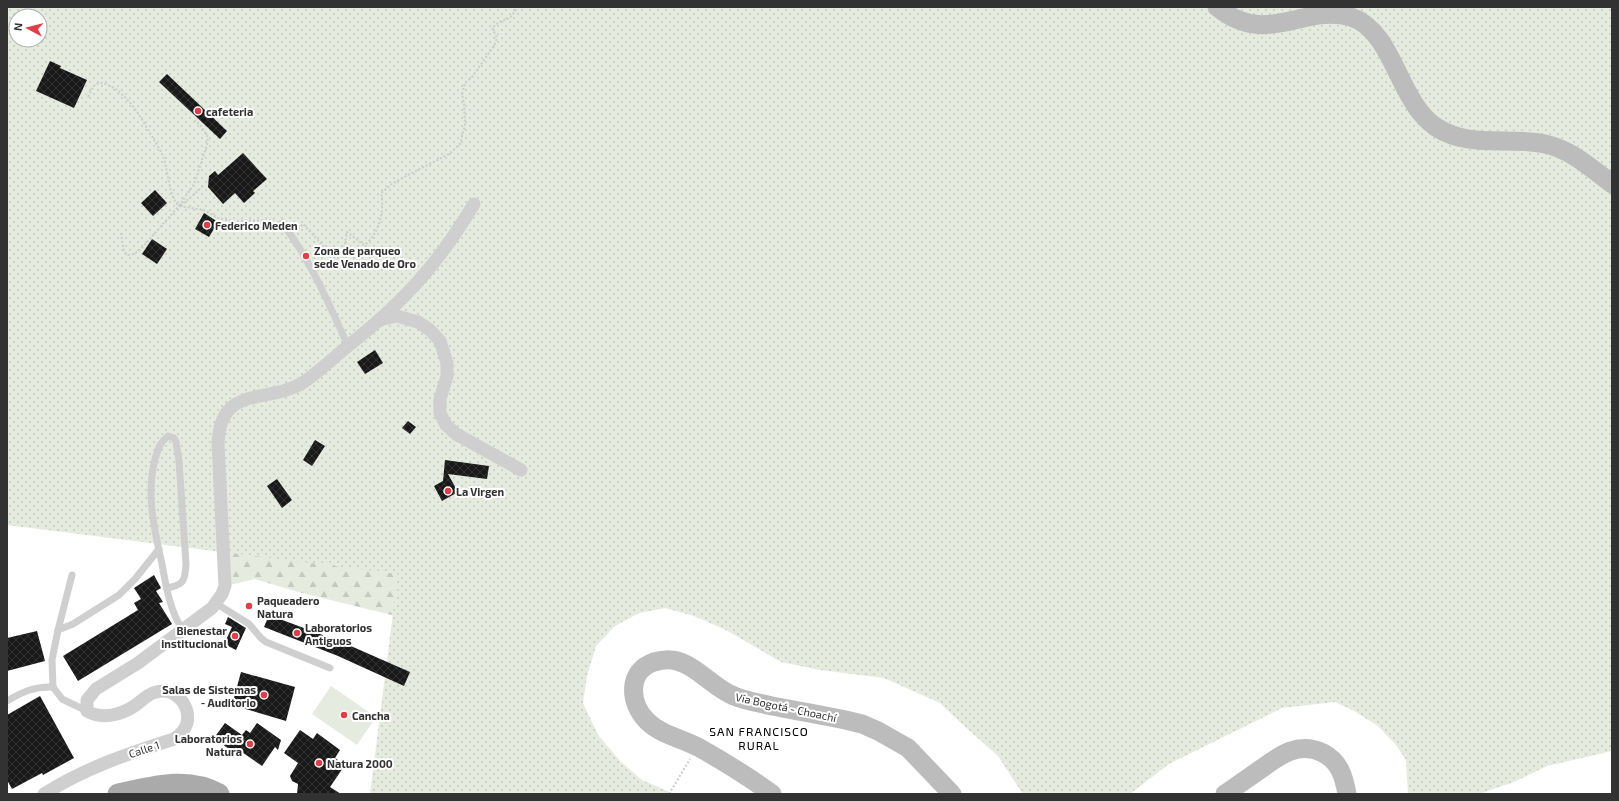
<svg xmlns="http://www.w3.org/2000/svg" width="1619" height="801" viewBox="0 0 1619 801" font-family="'Exo 2',sans-serif">
<style>
.grass{fill:#e5ebde}
.forest{fill:url(#forest-firs)}
.park{fill:url(#park-dots);fill-rule:evenodd}
.building{fill:url(#building-cross-hatch)}
.lines{fill:none;stroke-linecap:round;stroke-linejoin:round}
.path{stroke:#ccc;stroke-width:2;stroke-dasharray:2 2;stroke-linecap:butt}
.lane{stroke:#cfcfcf;stroke-width:7}
.street{stroke:#cfcfcf;stroke-width:13}
.secondary{stroke:#bcbcbc;stroke-width:19}
.primary{stroke:#aaa;stroke-width:21}
.poi-dot{fill:#e03d4b;stroke:#fff;stroke-width:1.5}
.labels{text-anchor:middle;dominant-baseline:central;stroke-width:4;stroke-linejoin:round;paint-order:stroke}
.poi-label{font-size:11px;font-weight:bold;fill:#323232;stroke:#fff;text-anchor:start}
.street-label{font-size:11px;fill:#323232;stroke:#fff}
.neighbourhood-label{font-size:12px;letter-spacing:1px;fill:#000;stroke:#fff}
</style>
<defs>
<pattern id="forest-firs" width="22" height="20" patternUnits="userSpaceOnUse"><rect width="22" height="20" fill="#e5ebde"/><path d="M5 1l3.5 6h-7zM16 11l3.5 6h-7z" fill="#c5cabf"/></pattern>
<pattern id="park-dots" width="8" height="8" patternUnits="userSpaceOnUse"><rect width="8" height="8" fill="#e5ebde"/><path d="M2 2h.1M6 6h.1" fill="none" stroke="#c5cabf" stroke-width="1.8" stroke-linecap="round"/></pattern>
<pattern id="building-cross-hatch" width="8" height="8" patternUnits="userSpaceOnUse"><rect width="8" height="8" fill="#191919"/><path d="M0 0l8 8M0 8l8-8" fill="none" stroke="#323232"/></pattern>
</defs>
<rect width="100%" height="100%" fill="#fff"/>
<polygon class="grass" points="331,686 376,717 357,745 312,714"/>
<polygon class="forest" points="227,530 390,534 416,621 298,592 255,579 230,585"/>
<path class="park" d="M7,7H1612V751L1547,766L1514,782L1479,794H1408L1406,760L1396,745L1378,726L1354,711L1335,702L1282,708L1169,764L1130,794H1023L998,756L962,724L940,703L884,678L820,670L781,662L726,630L694,616L665,608L639,613L615,626L596,646L587,676L583,703L598,735L621,762L642,780L674,794H370L398,574L7,525ZM16,16H40V40H16Z"/>
<g class="building">
<polygon points="50,61 61,66 60,68 87,80 74,108 36,91"/>
<polygon points="167,74 227,131 220,139 159,82"/>
<polygon points="243,153 267,179 253,191 255,193 244,203 235,193 223,204 208,187 209,176 215,171 218,175"/>
<polygon points="155,190 167,203 153,216 141,203"/>
<polygon points="204,213 218,222 209,237 195,229"/>
<polygon points="152,239 167,249 157,264 142,254"/>
<polygon points="375,350 383,363 365,374 357,362"/>
<polygon points="408,421 416,427 410,434 402,428"/>
<polygon points="315,440 325,446 312,466 303,460"/>
<polygon points="445,460 489,466 487,479 448,474 458,492 442,501 434,486 443,481"/>
<polygon points="277,479 292,500 282,508 267,486"/>
<polygon points="154,575 161,588 156,591 163,602 159,603 172,624 78,681 63,656 138,610 134,603 141,599 134,588"/>
<polygon points="269,615 344,643 410,672 404,686 338,656 264,627"/>
<polygon points="228,617 246,628 236,650 224,644 232,627 225,624"/>
<polygon points="37,631 45,661 7,671 7,638"/>
<polygon points="241,672 295,687 286,721 232,705"/>
<polygon points="40,696 74,758 43,775 42,773 12,789 7,780 7,715"/>
<polygon points="225,723 242,735 246,730 250,733 257,723 281,740 278,750 275,747 262,766 236,748 233,752 214,738"/>
<polygon points="300,730 313,739 317,733 340,750 335,758 345,765 330,787 341,794 297,794 298,784 292,781 290,776 298,763 284,753"/>
</g>
<g class="lines">
<g class="path">
<path d="M88,97C94,85 95,79 110,86C130,96 143,121 154,140C157,145 161,151 163,156C168,169 169,198 179,206L194,184L207,145L208,137L201,126L195,120"/>
<polyline points="203,186 190,198 179,206 204,210 218,218 227,220 236,221 274,220"/>
<path d="M298,229L303,224L341,265L347,232L364,245C379,235 385,210 381,193L392,184L406,176L449,154L460,144L465,125L464,103L462,94L465,83L472,77L494,46L497,38L492,28L499,22L510,18L518,7"/>
<polyline points="121,233 124,252 128,255 134,254 141,249 179,206"/>
<polyline points="669,794 690,759"/>
</g>
<g class="lane">
<path d="M282,223C310,259 329,304 348,346"/>
<polyline points="72,575 58,630 73,624 119,595 135,579 159,549"/>
<path d="M167,588C184,585 185,581 186,564L179,461L176,442L174,438L168,436C160,442 158,449 155,459C146,494 154,529 162,564C166,586 170,612 183,630"/>
<polyline points="217,604 249,624 261,638 266,642 330,668"/>
<polyline points="53,687 52,660 58,630"/>
<path d="M7,701C22,692 35,686 53,687L62,699L87,711"/>
</g>
<g class="street">
<polyline points="379,320 397,316 418,322 430,330 440,341 447,363 447,376 440,399 440,413 446,425 456,434 521,470"/>
<path d="M44,794C85,768 127,754 174,739C180,735 185,730 187,723C191,705 175,687 156,692C148,694 142,700 136,705C121,715 102,720 87,711V700L96,689L138,663L212,608L222,594L225,586L218,444C220,383 268,405 304,382C320,371 333,358 348,346C377,323 404,299 427,271C445,250 460,227 474,204"/>
</g>
<g class="secondary">
<path d="M1217,7C1267,48 1304,3 1351,17C1394,31 1398,102 1436,127C1469,149 1509,136 1545,144C1572,150 1591,168 1612,184"/>
<path d="M772,794C749,777 723,761 698,747C681,738 661,735 647,721C629,703 627,671 654,662C661,660 666,659 672,660C695,663 713,688 734,696C746,701 760,703 772,706C802,712 832,716 862,724L878,731L908,748L952,794"/>
<path d="M1225,794C1237,786 1249,777 1261,769C1280,755 1299,741 1323,753C1340,762 1344,777 1347,794"/>
</g>
<path class="primary" d="M118,794C152,787 187,776 219,794"/>
</g>
<g class="poi-dot">
<circle cx="198" cy="111" r="4"/>
<circle cx="207" cy="225" r="4"/>
<circle cx="306" cy="256" r="4"/>
<circle cx="448" cy="491" r="4"/>
<circle cx="249" cy="606" r="4"/>
<circle cx="297" cy="633" r="4"/>
<circle cx="235" cy="636" r="4"/>
<circle cx="264" cy="695" r="4"/>
<circle cx="344" cy="715" r="4"/>
<circle cx="250" cy="744" r="4"/>
<circle cx="319" cy="763" r="4"/>
</g>
<g class="labels">
<g class="poi-label">
<text x="206" y="111">cafeteria</text>
<text x="215" y="225">Federico Meden</text>
<text x="314" y="250">Zona de parqueo<tspan x="314" dy="13">sede Venado de Oro</tspan></text>
<text x="456" y="491">La Virgen</text>
<text x="257" y="600">Paqueadero<tspan x="257" dy="13">Natura</tspan></text>
<text x="305" y="627">Laboratorios<tspan x="305" dy="13">Antiguos</tspan></text>
<text x="227" y="630" text-anchor="end">Bienestar<tspan x="227" dy="13">institucional</tspan></text>
<text x="256" y="689" text-anchor="end">Salas de Sistemas<tspan x="256" dy="13">- Auditorio</tspan></text>
<text x="352" y="715">Cancha</text>
<text x="242" y="738" text-anchor="end">Laboratorios<tspan x="242" dy="13">Natura</tspan></text>
<text x="327" y="763">Natura 2000</text>
</g>
<g class="street-label">
<text transform="translate(786 707) rotate(12)">Vía Bogotá - Choachí</text>
<text transform="translate(144 749) rotate(-18)">Calle 1</text>
</g>
<g class="neighbourhood-label">
<text x="759" y="731">SAN FRANCISCO<tspan x="759" dy="14">RURAL</tspan></text>
</g>
</g>
<rect width="1619" height="801" fill="none" stroke="#323232" stroke-width="16"/>
<g transform="translate(28 28) rotate(277)"><circle r="19" fill="#ffffff" stroke="#adadad"/>
<path d="M0-3L7 15L0 10L-7 15Z" fill="#e03d4b"/>
<text y="-6" font-size="11" font-weight="bold" text-anchor="middle" fill="#323232">N</text>
</g>
</svg>
